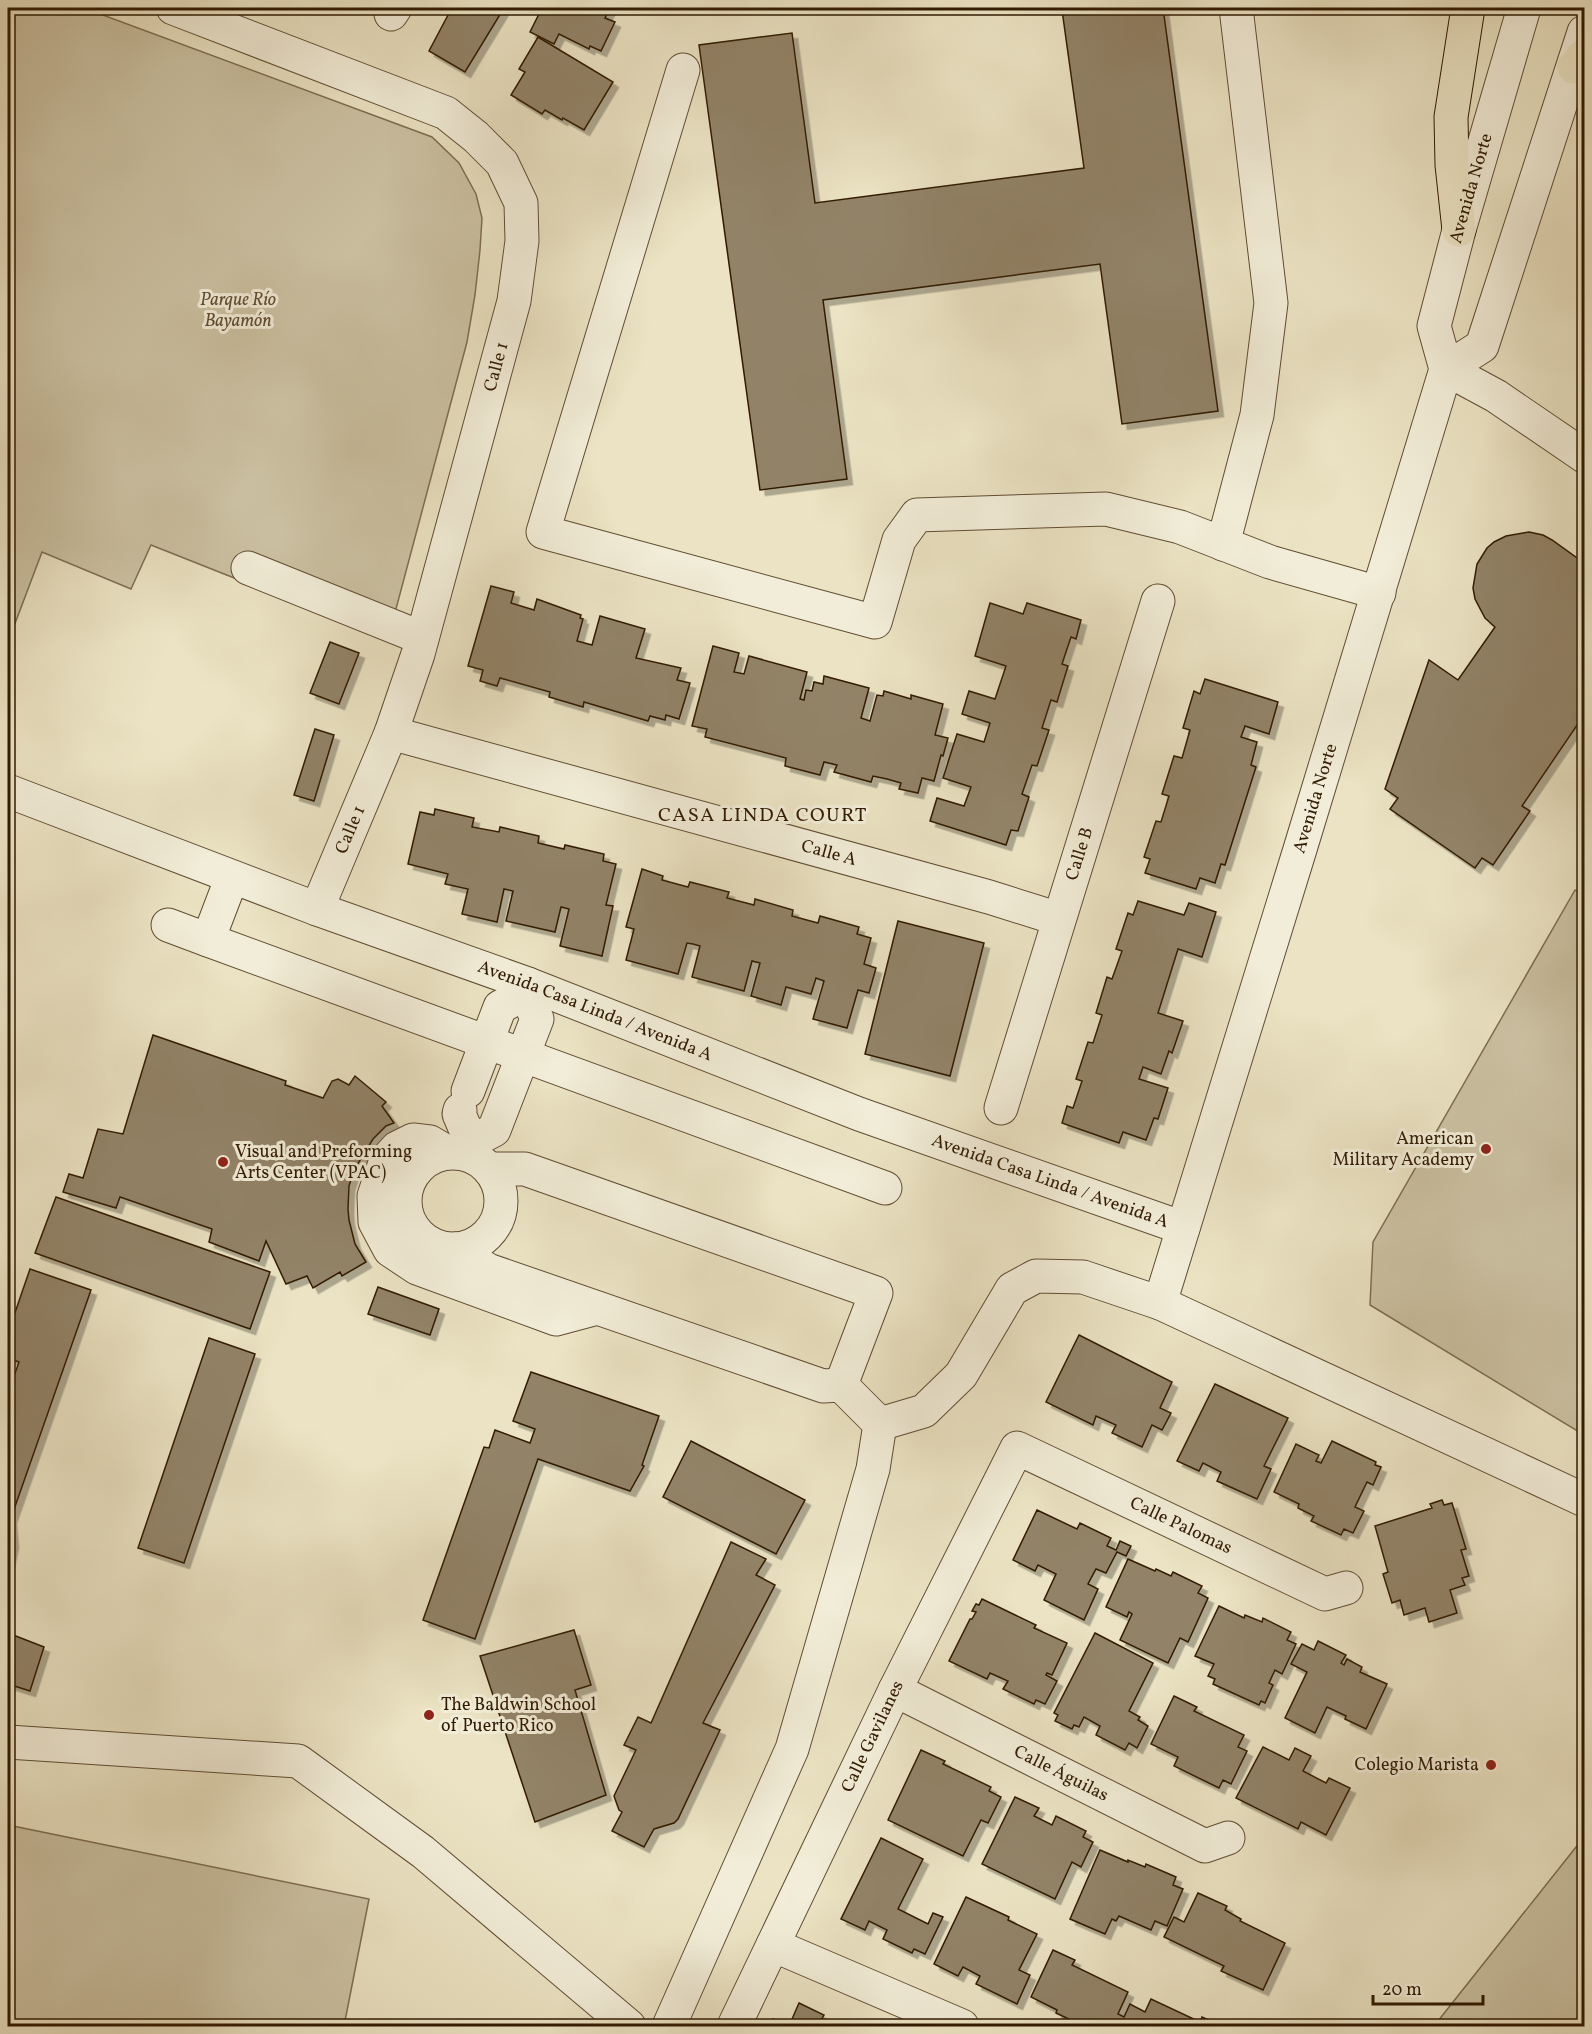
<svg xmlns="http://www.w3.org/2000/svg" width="1592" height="2034" viewBox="0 0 1592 2034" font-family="Vollkorn,serif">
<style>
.green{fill:#cbc1a2;stroke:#7e6e52;stroke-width:1.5}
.building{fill:#928367;stroke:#311b03;stroke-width:1.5;filter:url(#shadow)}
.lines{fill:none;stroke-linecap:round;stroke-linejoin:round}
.minor-casing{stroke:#604d33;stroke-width:35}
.highway-casing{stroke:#311b03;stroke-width:35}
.minor{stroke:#f2edd8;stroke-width:33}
.highway{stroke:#ebe3c3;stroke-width:33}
.poi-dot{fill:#8f2418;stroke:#f2edd8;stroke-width:2}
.labels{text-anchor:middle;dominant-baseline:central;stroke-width:6;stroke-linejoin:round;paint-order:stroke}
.street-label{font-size:18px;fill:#311b03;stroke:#f2edd8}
.park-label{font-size:18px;font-style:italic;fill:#5f4d33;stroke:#f2edd8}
.poi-label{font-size:18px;fill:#311b03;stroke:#f2edd8;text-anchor:end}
.neighbourhood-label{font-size:20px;letter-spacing:1.5px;fill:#311b03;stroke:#f2edd8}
</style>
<defs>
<filter id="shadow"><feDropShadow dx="5.5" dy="5.5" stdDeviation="0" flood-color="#0004"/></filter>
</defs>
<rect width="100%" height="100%" fill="#ebe3c3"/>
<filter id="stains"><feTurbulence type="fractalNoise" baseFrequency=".00333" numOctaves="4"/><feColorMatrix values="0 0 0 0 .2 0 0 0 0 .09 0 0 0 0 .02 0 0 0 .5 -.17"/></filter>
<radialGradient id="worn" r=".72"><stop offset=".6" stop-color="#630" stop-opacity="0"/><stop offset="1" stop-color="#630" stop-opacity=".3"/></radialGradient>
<g class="green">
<polygon points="8,8 84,8 432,137 459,163 476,194 482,218 480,250 475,295 467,342 388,639 151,545 131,589 42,552 8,642"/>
<polygon points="1575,890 1584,896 1584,1435 1370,1305 1373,1242"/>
<polygon points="8,1825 369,1899 344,2026 8,2026"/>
<polygon points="1584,1837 1584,2026 1434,2026"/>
</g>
<g class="building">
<polygon points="448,8 504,8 465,72 429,51 448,15 445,13"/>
<polygon points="542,8 610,8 605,18 615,22 601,51 590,46 589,49 559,34 554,44 530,32"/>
<polygon points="1080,8 1163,8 1218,411 1122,424 1100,264 823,300 847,479 760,490 699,45 792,33 815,203 1084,168 1062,10"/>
<polygon points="538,37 613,82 584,130 563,118 562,120 545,110 542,114 511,95 525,72 519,69"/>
<polygon points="1529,532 1543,535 1552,540 1584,563 1584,715 1522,806 1530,811 1493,865 1482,858 1475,868 1390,809 1398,798 1385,789 1429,660 1458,680 1495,627 1485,618 1475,599 1473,588 1477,564 1487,548 1494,542 1506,536"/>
<polygon points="491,586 514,592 511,603 534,610 537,599 581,615 580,618 583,619 577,641 592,645 600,616 645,629 636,658 681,668 677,680 690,683 679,719 666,715 665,720 650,716 648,721 584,702 583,707 549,697 550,692 500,678 497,686 480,681 483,670 468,666"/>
<polygon points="990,603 1023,614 1027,603 1081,620 1076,639 1071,637 1062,664 1068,666 1057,702 1051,700 1042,728 1049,730 1037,766 1032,765 1022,794 1029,797 1018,831 1011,830 1006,845 930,821 937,798 964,806 971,787 943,778 957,734 984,742 990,723 962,714 969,691 995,699 1006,666 975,656"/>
<polygon points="330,642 359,653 339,704 310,693"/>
<polygon points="713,646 739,653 734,672 744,674 749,656 807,672 800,699 804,700 806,690 812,691 814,682 823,684 824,676 869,688 861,718 870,721 877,695 883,696 884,691 911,699 911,695 943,704 935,735 948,738 943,756 941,755 934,781 922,778 918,793 899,789 901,783 887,779 873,776 871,782 834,772 837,765 824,762 820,775 785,766 786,758 705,737 707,729 692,726"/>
<polygon points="1205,679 1278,702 1269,734 1245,726 1241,737 1257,742 1251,765 1256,767 1225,865 1221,864 1215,883 1200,878 1196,889 1145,873 1150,859 1144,857 1156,821 1161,822 1169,796 1162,794 1174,756 1182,758 1190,730 1183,728 1194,691 1200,694"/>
<polygon points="315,729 334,735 314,801 294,795"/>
<polygon points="435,809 474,818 472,827 499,832 500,827 539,836 538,843 564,849 565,845 604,854 603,861 616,864 606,905 613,906 602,956 560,946 569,909 561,907 555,932 506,921 513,891 504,889 497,922 462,914 468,889 445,884 448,874 408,864 420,812 434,815"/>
<polygon points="642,869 663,876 662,880 688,887 690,882 729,892 727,898 754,905 755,899 793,910 792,916 818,923 820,916 859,927 857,934 871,938 864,964 876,968 869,993 858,990 847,1028 813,1019 824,981 816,978 811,994 786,987 781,1005 751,996 760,963 752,961 744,991 692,977 700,946 693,944 687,943 678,974 626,960 634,929 626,927"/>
<polygon points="1138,901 1184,915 1189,903 1216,912 1202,957 1178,949 1158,1013 1183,1021 1172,1053 1169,1051 1161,1074 1143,1067 1139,1079 1168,1088 1158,1119 1154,1118 1146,1140 1123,1132 1119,1143 1062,1123 1067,1106 1073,1108 1082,1081 1076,1079 1088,1042 1093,1043 1102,1015 1096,1013 1107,977 1112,979 1122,951 1116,949 1128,913 1133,915"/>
<polygon points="898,921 984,943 950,1076 865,1054"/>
<polygon points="153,1035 286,1081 285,1085 323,1098 332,1081 338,1079 349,1085 355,1076 386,1102 382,1106 394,1123 386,1126 373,1139 354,1170 349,1186 348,1209 349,1220 355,1244 366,1262 342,1276 340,1272 313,1288 307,1276 286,1284 266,1241 259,1261 209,1242 212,1229 120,1197 116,1208 63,1192 69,1174 83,1178 98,1129 123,1134"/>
<polygon points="56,1197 270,1272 250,1329 35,1253"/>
<polygon points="30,1269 91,1290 11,1518 13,1543 8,1566 8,1393 19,1362 8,1358 8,1333"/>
<polygon points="378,1287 439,1309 430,1335 368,1314"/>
<polygon points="1079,1335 1172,1382 1160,1408 1171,1413 1162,1430 1152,1425 1142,1447 1112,1433 1116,1425 1096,1416 1093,1425 1046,1402"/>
<polygon points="209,1338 255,1354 184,1563 138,1548"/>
<polygon points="531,1372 659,1416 642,1465 644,1466 630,1491 538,1459 475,1639 423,1620 484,1447 489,1448 495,1430 530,1443 535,1429 513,1421"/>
<polygon points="1215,1384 1288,1418 1264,1466 1271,1469 1257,1499 1217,1481 1221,1472 1203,1463 1199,1471 1177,1461"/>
<polygon points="691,1441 805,1500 776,1554 663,1497"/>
<polygon points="1332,1441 1376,1462 1375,1465 1381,1467 1373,1485 1367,1482 1355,1507 1364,1511 1353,1533 1344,1529 1341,1535 1311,1521 1314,1516 1298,1508 1299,1504 1274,1492 1296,1444 1319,1455 1316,1461 1321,1463"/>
<polygon points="1442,1500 1444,1505 1452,1503 1466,1549 1461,1550 1469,1576 1462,1578 1465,1585 1450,1590 1457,1613 1429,1622 1425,1608 1404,1615 1400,1600 1392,1603 1383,1574 1388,1572 1375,1526 1432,1508 1430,1504"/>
<polygon points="1037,1510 1077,1529 1080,1523 1111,1538 1107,1546 1116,1550 1120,1541 1131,1546 1126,1556 1117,1552 1106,1573 1096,1569 1088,1584 1098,1589 1084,1620 1044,1600 1056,1574 1038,1565 1035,1571 1013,1560"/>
<polygon points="731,1542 766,1559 756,1575 775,1585 703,1723 720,1730 678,1819 674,1823 654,1829 644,1847 612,1831 622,1812 619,1810 614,1796 636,1750 624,1745 638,1717 651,1723"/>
<polygon points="1128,1559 1155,1571 1156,1569 1171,1576 1173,1572 1202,1586 1198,1593 1208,1598 1188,1642 1180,1638 1168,1663 1120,1640 1132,1614 1129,1612 1127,1617 1106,1607"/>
<polygon points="982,1599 1036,1625 1034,1628 1067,1643 1052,1675 1047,1673 1046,1675 1057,1681 1045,1704 1036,1700 1034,1704 1003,1689 1008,1681 990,1673 987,1679 949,1661 970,1619 972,1619 976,1612 972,1611 976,1604 979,1605"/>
<polygon points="1219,1606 1244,1618 1245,1615 1262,1622 1263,1618 1291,1632 1287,1640 1296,1644 1282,1674 1275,1670 1269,1683 1273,1685 1265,1703 1261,1701 1259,1705 1213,1684 1215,1679 1208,1676 1214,1664 1195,1656"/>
<polygon points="574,1630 591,1685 575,1690 606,1795 535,1822 480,1656"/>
<polygon points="8,1633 44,1647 30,1691 8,1684"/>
<polygon points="1095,1633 1153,1663 1129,1711 1140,1717 1138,1720 1148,1726 1137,1748 1129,1743 1125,1750 1096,1735 1100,1726 1084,1717 1079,1727 1074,1725 1072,1729 1055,1721 1058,1715 1054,1713"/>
<polygon points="1318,1641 1346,1655 1341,1663 1344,1665 1347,1659 1362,1667 1360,1672 1387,1684 1366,1729 1345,1719 1346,1716 1327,1707 1315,1733 1285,1718 1307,1672 1291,1664 1302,1644 1314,1650"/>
<polygon points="1174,1696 1197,1707 1194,1711 1244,1735 1238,1747 1247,1751 1231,1784 1223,1780 1219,1788 1174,1766 1178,1757 1151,1744"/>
<polygon points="1263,1747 1289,1760 1295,1748 1311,1756 1303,1771 1326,1783 1329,1778 1350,1788 1326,1835 1301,1822 1298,1829 1236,1798"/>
<polygon points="921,1750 945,1761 943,1764 991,1787 989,1791 1001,1797 988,1823 981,1820 963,1856 888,1820"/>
<polygon points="1015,1797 1039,1808 1034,1816 1052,1825 1056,1816 1086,1831 1083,1837 1093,1842 1081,1867 1072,1862 1055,1899 982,1864"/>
<polygon points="881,1838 923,1859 898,1909 928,1924 933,1913 943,1917 925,1954 914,1949 912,1953 883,1939 887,1930 869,1921 865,1930 841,1919"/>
<polygon points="1100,1850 1128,1862 1128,1860 1145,1867 1146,1864 1176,1877 1173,1885 1183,1889 1167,1926 1155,1921 1151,1930 1119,1916 1116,1921 1112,1919 1105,1934 1070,1919"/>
<polygon points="1198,1893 1227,1906 1225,1910 1241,1919 1240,1921 1285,1943 1263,1990 1221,1971 1224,1966 1164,1937 1174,1917 1184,1922"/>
<polygon points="966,1897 1009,1917 1008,1920 1037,1934 1019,1970 1030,1975 1017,2004 976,1984 980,1976 963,1967 958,1976 934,1964"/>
<polygon points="1053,1950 1075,1960 1072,1965 1128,1992 1118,2014 1124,2017 1130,2004 1145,2012 1151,1999 1200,2022 1202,2017 1222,2026 1070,2026 1068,2025 1071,2020 1056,2013 1057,2010 1031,1997"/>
<polygon points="799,2003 824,2015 820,2022 829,2026 789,2026"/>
<polygon points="773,2019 788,2026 769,2026"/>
</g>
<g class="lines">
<defs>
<g id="minor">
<polyline points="173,8 446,113 476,137 502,163 521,203 522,241 514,301 418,654 391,733 317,909"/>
<polyline points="391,14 395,8"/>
<polyline points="683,70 543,532 875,622 899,540 917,515 1106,509 1180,527 1270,562 1379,593"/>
<polyline points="1446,369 1482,346 1584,32"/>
<polyline points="1446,369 1496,396 1584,456"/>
<polyline points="1223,544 1257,415 1271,303 1236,8"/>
<polyline points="248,568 422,638"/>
<path id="s1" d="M391,733L989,897L1059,919"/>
<path id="s2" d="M8,791L317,909L528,984L859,1114L1183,1228"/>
<polyline points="232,877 208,940 885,1188"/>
<polyline points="168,925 208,940"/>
<polyline points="468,1091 500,1007 526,993"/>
<path id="s3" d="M1001,1108L1158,601"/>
<polyline points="460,1110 459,1114 471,1142"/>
<polyline points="447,1152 430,1142 413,1140 397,1148 386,1160 374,1196 375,1222 390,1250 417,1268 556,1319 597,1308"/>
<circle cx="453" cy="1201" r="48"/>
<polyline points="466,1154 471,1142 494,1130 537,1019 526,993 528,984"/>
<polyline points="490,1169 525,1169 876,1293 841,1385"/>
<polyline points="455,1249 488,1270 823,1386 841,1385 880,1424 873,1469 792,1749 669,2026"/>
<path id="s4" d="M1160,1303L1301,846L1446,369L1434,326L1459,230L1524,8"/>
<polyline points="880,1424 924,1411 961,1375 1012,1289 1036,1276 1083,1277 1160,1303 1584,1500"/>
<path id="s5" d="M895,1690L1205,1846L1228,1838"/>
<polyline points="8,1742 298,1761 423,1852 629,2026"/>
<polyline points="773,1945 962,2026"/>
<path id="s6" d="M734,2026L895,1690L1017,1448L1325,1594L1346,1588"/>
</g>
<g id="highway">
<polyline points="1574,67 1584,55"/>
<polyline points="1459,230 1452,165 1451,117 1468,8"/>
</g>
</defs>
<use href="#minor" class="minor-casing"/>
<use href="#highway" class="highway-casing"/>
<use href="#minor" class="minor"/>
<use href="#highway" class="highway"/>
</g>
<g class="poi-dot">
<circle cx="1486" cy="1149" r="6"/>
<circle cx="223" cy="1162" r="6"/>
<circle cx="429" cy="1715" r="6"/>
<circle cx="1491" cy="1765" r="6"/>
</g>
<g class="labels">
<g class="street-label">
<text stroke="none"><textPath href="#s4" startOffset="1164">Avenida Norte</textPath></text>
<text transform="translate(497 367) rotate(-75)">Calle 1</text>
<text stroke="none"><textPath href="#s4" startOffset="528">Avenida Norte</textPath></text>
<text transform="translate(351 830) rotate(-67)">Calle 1</text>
<text stroke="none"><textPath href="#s1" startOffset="454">Calle A</textPath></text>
<text stroke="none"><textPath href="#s3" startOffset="266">Calle B</textPath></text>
<text stroke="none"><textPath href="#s2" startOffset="627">Avenida Casa Linda / Avenida A</textPath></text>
<text stroke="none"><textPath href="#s2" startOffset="1113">Avenida Casa Linda / Avenida A</textPath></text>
<text stroke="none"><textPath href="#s6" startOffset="825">Calle Palomas</textPath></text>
<text stroke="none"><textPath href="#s6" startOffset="321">Calle Gavilanes</textPath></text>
<text stroke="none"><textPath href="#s5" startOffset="186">Calle Águilas</textPath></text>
</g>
<g class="park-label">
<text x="238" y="300">Parque Río<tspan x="238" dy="21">Bayamón</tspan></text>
</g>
<g class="poi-label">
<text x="1474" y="1139">American<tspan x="1474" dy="21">Military Academy</tspan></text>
<text x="235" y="1152" text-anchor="start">Visual and Preforming<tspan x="235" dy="21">Arts Center (VPAC)</tspan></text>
<text x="441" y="1705" text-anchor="start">The Baldwin School<tspan x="441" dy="21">of Puerto Rico</tspan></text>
<text x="1479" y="1765">Colegio Marista</text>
</g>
<g class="neighbourhood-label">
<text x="763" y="816">CASA LINDA COURT</text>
</g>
</g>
<rect width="1592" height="2034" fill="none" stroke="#ebe3c3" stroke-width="30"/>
<rect x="9" y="9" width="1574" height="2016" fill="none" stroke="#311b03" stroke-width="3"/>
<rect x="15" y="15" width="1562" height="2004" fill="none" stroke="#311b03" stroke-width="1.5"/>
<path d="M1373 1995v9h110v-9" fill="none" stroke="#311b03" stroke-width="3"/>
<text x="1382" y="1995" font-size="18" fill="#311b03" stroke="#f2edd8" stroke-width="4.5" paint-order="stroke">20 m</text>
<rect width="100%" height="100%" filter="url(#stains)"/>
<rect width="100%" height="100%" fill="url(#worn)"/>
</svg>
